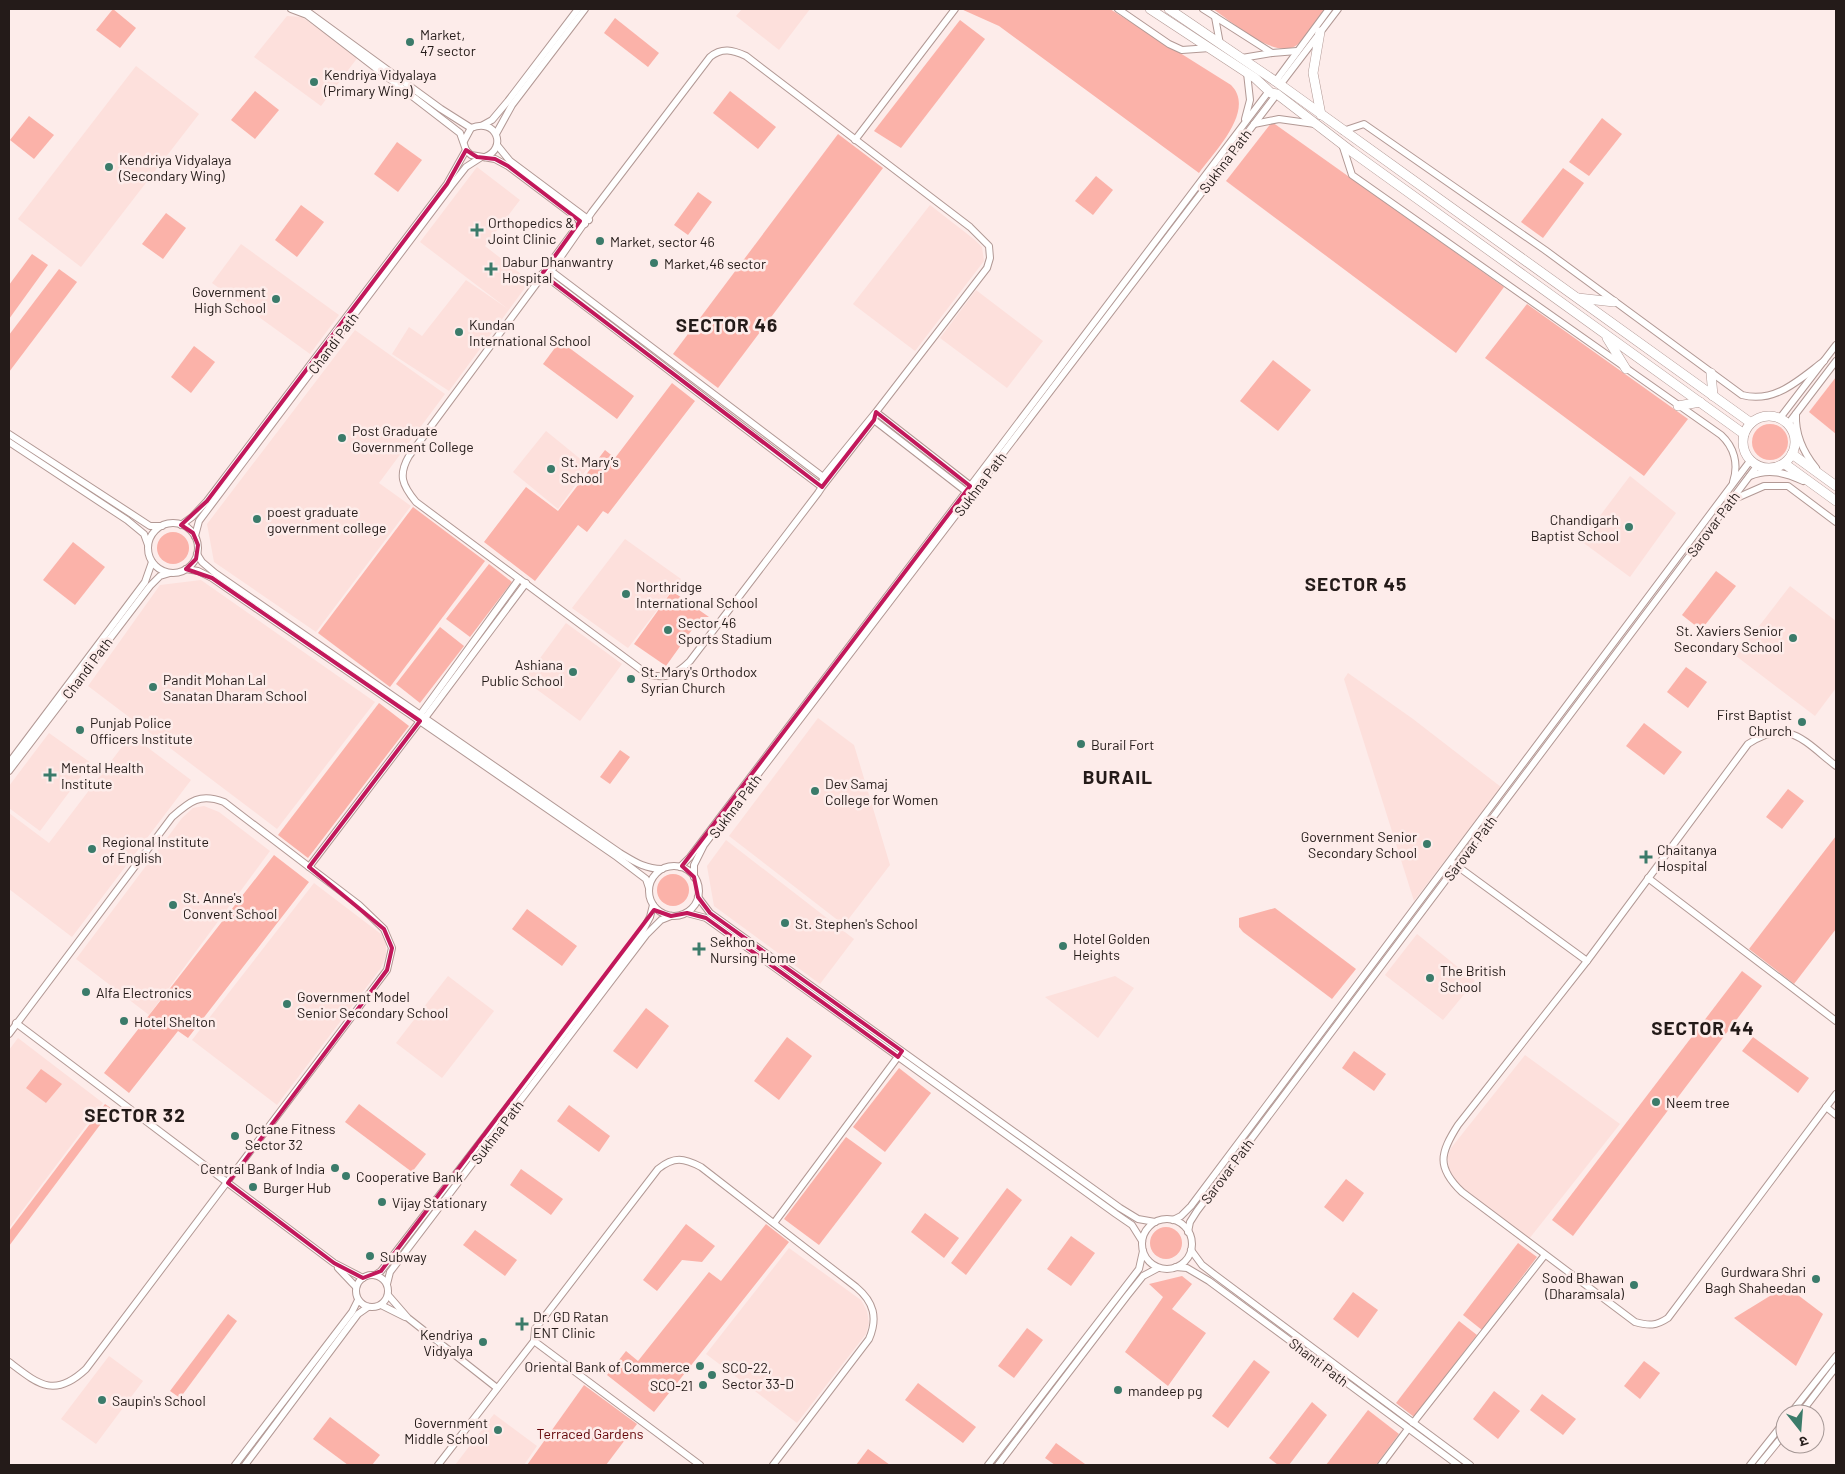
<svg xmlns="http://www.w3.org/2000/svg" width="1845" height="1474" viewBox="0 0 1845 1474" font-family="Barlow,'Noto Sans Devanagari',sans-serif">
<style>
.built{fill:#fde0dc}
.green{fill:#fbb2a9}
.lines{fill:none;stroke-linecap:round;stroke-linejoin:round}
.secondary-casing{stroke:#b29995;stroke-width:8}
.highway-casing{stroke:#b29995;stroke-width:10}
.secondary{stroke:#fff;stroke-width:6}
.highway{stroke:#fff;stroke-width:9}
.marked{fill:none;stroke:#c2185b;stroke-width:4;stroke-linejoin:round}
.poi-dot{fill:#3b7b6a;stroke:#fdecea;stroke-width:2}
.labels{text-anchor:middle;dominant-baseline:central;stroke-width:5;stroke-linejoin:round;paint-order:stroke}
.poi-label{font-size:14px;fill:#241b19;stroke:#fdecea;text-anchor:start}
.street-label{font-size:14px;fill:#241b19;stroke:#fdecea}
.park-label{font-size:14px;fill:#620407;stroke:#fdecea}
.district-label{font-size:19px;font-weight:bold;letter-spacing:1px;fill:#241b19;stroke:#fdecea}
</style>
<rect width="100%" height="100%" fill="#fdecea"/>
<g class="built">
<polygon points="742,9 810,9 779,50 736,16"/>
<polygon points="287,16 302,17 358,57 321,106 254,57"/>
<polygon points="136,66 199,114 81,267 18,219"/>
<polygon points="477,167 520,200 485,246 530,281 449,391 392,354 409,327 422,336 466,280 508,309 420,242"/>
<polygon points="930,205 975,240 982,247 984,261 915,351 853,304"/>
<polygon points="241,244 339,315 310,354 212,283"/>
<polygon points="976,290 1043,341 1007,388 940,338"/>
<polygon points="355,330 445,394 379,483 411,506 316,632 214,562 207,524"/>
<polygon points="546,431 589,466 558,509 513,472"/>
<polygon points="1630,476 1676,513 1630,577 1581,541"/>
<polygon points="625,539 681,579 628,648 572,608"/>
<polygon points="201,580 375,702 277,829 88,686 160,585"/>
<polygon points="1790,586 1836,621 1836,688 1815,716 1736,656"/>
<polygon points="566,623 622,664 580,721 524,680"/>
<polygon points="1348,673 1413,719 1501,787 1414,901 1344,679"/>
<polygon points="818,718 854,745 890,865 844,925 729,836"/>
<polygon points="49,733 91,763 40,831 9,808 9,786"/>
<polygon points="131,735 191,780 72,937 9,889 9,813 49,843"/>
<polygon points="204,806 219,812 270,851 149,1015 76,959 182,818 193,808"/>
<polygon points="726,840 854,939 820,984 714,906 707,866"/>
<polygon points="314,883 381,934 386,944 386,955 381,968 277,1105 192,1040"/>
<polygon points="1417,934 1475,981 1443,1020 1385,975"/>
<polygon points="448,976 494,1011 442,1078 396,1043"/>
<polygon points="1115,976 1134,988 1098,1038 1045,997"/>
<polygon points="18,1038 103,1103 9,1228 9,1050"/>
<polygon points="1525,1055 1620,1124 1529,1239 1459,1185 1449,1169 1448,1156 1451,1148"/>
<polygon points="789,1248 861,1300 867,1311 869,1323 866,1334 797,1423 706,1354"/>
<polygon points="109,1356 143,1381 96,1444 61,1419"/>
<polygon points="494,1414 537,1446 524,1465 455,1465"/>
</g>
<g class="green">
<polygon points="113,9 136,28 120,48 96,30"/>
<path d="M961,9H1110L1231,85C1256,110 1215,151 1199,173L999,26Z"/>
<path d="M1213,9H1326C1318,20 1308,37 1297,45C1275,61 1231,21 1213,9Z"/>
<polygon points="615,18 659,53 648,67 604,33"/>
<polygon points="960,20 985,39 901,148 874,131"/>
<polygon points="255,91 279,110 255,139 231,120"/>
<polygon points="730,91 776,127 758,149 713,113"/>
<polygon points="29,116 54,135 34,159 10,140"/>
<polygon points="1602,118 1622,134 1589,176 1569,162"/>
<polygon points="1272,122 1504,287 1456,353 1226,181"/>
<polygon points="838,134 883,168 718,388 673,354"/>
<polygon points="397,142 422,160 398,192 374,174"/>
<polygon points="1563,168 1584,183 1543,238 1521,222"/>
<polygon points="1096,176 1113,190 1093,215 1075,201"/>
<polygon points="698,192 712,202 688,235 674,225"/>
<polygon points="301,205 324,222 297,257 275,240"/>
<polygon points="166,213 186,228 163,259 142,244"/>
<polygon points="32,254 48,265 9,319 9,285"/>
<polygon points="59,269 77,282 9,372 9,335"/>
<polygon points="1527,304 1688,419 1644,476 1485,358"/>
<polygon points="560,341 634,396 617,419 543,364"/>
<polygon points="194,346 215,362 191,393 171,377"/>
<polygon points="1273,360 1311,390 1278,431 1240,401"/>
<polygon points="1836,377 1836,434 1809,412"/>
<polygon points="672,383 695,401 608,514 603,511 587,532 578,525 535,581 484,542 526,487 558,511 605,450 615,458"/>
<circle cx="1770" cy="442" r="18"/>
<polygon points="413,507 485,561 390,687 318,633"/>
<circle cx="173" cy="548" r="16"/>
<polygon points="73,542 105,567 75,605 43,580"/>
<polygon points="489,564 512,582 470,637 446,619"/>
<polygon points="1716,571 1736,586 1701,630 1682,615"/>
<polygon points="672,591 709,617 701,617 666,666 634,644"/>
<polygon points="440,627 464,646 420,703 396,684"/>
<polygon points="1686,667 1707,682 1688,708 1667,692"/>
<polygon points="379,703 409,726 308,858 278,835"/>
<polygon points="1644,723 1682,752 1664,775 1626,746"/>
<polygon points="620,750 630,757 610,784 600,777"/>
<polygon points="1788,789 1804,801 1782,829 1766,817"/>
<polygon points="1836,836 1836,929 1794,984 1749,949"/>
<polygon points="274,855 309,882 188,1038 178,1031 129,1093 104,1073"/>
<circle cx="673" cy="890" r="16"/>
<polygon points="1275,908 1356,969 1332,999 1243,932 1239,927 1239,918"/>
<polygon points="527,909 577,946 562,966 512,929"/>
<polygon points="1742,971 1762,986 1573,1236 1552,1220"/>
<polygon points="646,1008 669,1026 637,1069 613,1051"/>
<polygon points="787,1037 812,1056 779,1100 754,1081"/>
<polygon points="1753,1037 1809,1078 1798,1093 1742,1051"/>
<polygon points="1354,1051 1386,1074 1374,1091 1342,1068"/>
<polygon points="899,1068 931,1093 885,1152 853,1127"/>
<polygon points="41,1069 62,1084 46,1103 26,1088"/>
<polygon points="105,1104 112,1109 9,1246 9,1231"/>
<polygon points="359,1104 426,1154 412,1172 345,1122"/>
<polygon points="569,1105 610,1136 599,1152 557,1121"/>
<polygon points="846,1137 882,1163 819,1245 784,1219"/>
<polygon points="521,1169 563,1199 551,1215 510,1185"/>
<polygon points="1346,1179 1364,1193 1343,1222 1324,1207"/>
<polygon points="1007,1188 1022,1200 966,1275 951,1263"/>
<polygon points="925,1213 959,1238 944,1258 911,1232"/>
<polygon points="686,1224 715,1246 702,1262 682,1260 657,1291 643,1280"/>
<polygon points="766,1224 789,1242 654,1412 607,1375 626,1351 638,1361 709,1272 721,1281"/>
<circle cx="1166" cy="1243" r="16"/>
<polygon points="475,1230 517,1260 505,1276 463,1245"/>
<polygon points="1071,1236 1095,1253 1071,1286 1047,1269"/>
<polygon points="1518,1243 1537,1257 1482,1330 1463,1315"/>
<polygon points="1182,1276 1192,1284 1172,1309 1206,1333 1168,1386 1125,1352 1163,1297 1149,1284"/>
<polygon points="1786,1286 1823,1314 1796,1366 1734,1318"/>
<polygon points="1353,1292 1378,1310 1358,1338 1333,1319"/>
<polygon points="228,1314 237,1321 180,1398 170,1391"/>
<polygon points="1459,1321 1477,1335 1414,1417 1396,1403"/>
<polygon points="1027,1328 1043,1340 1014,1378 998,1366"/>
<polygon points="1254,1360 1270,1372 1228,1428 1212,1416"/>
<polygon points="1644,1361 1660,1373 1640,1399 1624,1386"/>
<polygon points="918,1383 976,1427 963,1443 905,1400"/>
<polygon points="584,1385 637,1424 606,1465 527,1465"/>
<polygon points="1494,1391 1520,1411 1498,1439 1473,1419"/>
<polygon points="1542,1394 1576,1419 1563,1435 1530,1410"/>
<polygon points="1312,1402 1327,1415 1289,1465 1278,1465 1269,1458"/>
<polygon points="1368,1410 1399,1434 1376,1465 1326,1465"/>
<polygon points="330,1417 380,1455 372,1465 348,1465 313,1439"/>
<polygon points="1056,1443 1085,1464 1084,1465 1055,1465 1045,1458"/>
<polygon points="868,1449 890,1465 856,1465"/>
</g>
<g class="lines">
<defs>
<g id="secondary">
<polyline points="291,9 307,15 460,133 466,150 471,155 495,159 508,166 585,224"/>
<polyline points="304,9 441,109 471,128"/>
<polyline points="1118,9 1169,44 1182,50 1210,48"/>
<polyline points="1203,9 1272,53 1297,51"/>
<polyline points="1215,17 1220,44"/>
<polyline points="1242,58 1272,53"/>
<polyline points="1275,82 1329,9"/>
<polyline points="1280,85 1338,9"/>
<polyline points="1245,119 1250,100 1247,73"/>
<polyline points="1254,124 1279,119 1315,124"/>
<polyline points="483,125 492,120 508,101 578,9"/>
<path d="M1343,131L1364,124L1545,250L1742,395C1775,404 1800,379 1824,361"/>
<polyline points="496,134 512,105 585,9"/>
<polyline points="855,140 955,9"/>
<path d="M464,141L471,128C496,117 508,148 485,157"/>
<path d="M1342,144L1352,175L1721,435C1734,447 1739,464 1733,482"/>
<polyline points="497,145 510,161 589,220"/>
<polyline points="547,268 823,477"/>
<polyline points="545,270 583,218"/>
<path d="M542,274L548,278C640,348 730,418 822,487L874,420L876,412L987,268L990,258L989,246L970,227L746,56C733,50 722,47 710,57L592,212L551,271L537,283L409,456C398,475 402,485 416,502L647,674C665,680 677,674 690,661L818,493L822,487L823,477L876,412L976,490"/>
<path d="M1796,414C1795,435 1803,452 1816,468"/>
<polyline points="1780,418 1836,345"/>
<polyline points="874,420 968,493"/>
<polyline points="1788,424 1836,361"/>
<polyline points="9,434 150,526 162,526"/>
<polyline points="9,442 127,520 144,534 148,545"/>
<path d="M1750,476C1769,468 1786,473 1803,481"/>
<polyline points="1732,500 1764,486 1788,486 1836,522"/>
<circle cx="173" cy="548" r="25"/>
<polyline points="181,525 192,517 207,501 447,184 466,150"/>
<polyline points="195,536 199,521 211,505 451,186 466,167 480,158"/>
<path d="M197,554L202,562L215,573L620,853C635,862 645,869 662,869"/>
<polyline points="186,569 198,571 212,578 617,857 646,879 649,888"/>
<polyline points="420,715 519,579"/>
<polyline points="425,718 526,583"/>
<polyline points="9,763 145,582 152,562"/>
<path d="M1836,766C1804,741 1788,717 1748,744L1587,961L1458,1125C1440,1153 1436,1167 1462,1192L1635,1322C1649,1326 1656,1326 1668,1318L1836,1094"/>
<polyline points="9,771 150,586 160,576 170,573"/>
<polyline points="1453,863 1587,961"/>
<circle cx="674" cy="891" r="25"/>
<polyline points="309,867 420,721"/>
<polyline points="680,867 690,857 1269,91"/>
<polyline points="694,877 694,865 704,845 1277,94"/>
<polyline points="1648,878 1836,1021"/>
<polyline points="698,897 710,913 1120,1208 1138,1219 1155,1222"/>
<polyline points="687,913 706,918 1116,1214 1132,1225 1142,1241"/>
<polyline points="16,1023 334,1263 363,1278"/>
<path d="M9,1034L172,817C190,801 200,793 224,802L359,905L384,929L392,948L387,970L86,1369C54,1399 38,1384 9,1362"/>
<polyline points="1826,1107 1836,1115"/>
<circle cx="1167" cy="1244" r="25"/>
<polyline points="1173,1220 1181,1216 1191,1206 1750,461"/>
<polyline points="774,1223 900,1054"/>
<polyline points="1188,1232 1190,1222 1197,1211 1757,466"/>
<polyline points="1191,1250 1202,1265 1215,1275 1470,1465"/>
<polyline points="1176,1267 1187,1268 1209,1281 1458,1465"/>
<polyline points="338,1268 356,1287"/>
<circle cx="372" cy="1291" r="16"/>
<polyline points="375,1275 381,1271 642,932 650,917 653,905"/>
<polyline points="387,1284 390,1272 646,935 661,920 671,916"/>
<polyline points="388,1295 408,1318 497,1388"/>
<polyline points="381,1305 405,1317"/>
<polyline points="534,1341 700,1465"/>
<polyline points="1790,1414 1836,1356"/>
<polyline points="1800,1414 1836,1367"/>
<polyline points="1413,1423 1544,1256"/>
<polyline points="235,1465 352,1312 358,1300"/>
<polyline points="245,1465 358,1314 368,1307"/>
<path d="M438,1465L534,1341L535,1329L658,1169C674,1156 684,1158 701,1167L856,1287C874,1302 878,1318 869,1339L773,1465"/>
<polyline points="988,1465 1139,1269 1143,1251"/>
<polyline points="998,1465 1127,1296 1143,1276 1158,1268"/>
<polyline points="1381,1465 1408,1429"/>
<polyline points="1750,1465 1785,1421"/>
<polyline points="1759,1465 1785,1433"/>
</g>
<g id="highway">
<polyline points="1150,9 1255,78 1271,93 1277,94 1351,151 1744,434"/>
<polyline points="1169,9 1278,83 1751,423"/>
<polyline points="1320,32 1313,73 1321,115"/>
<polyline points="1578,298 1614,302"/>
<polyline points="1607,338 1626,369"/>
<polyline points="1711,373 1713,396"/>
<polyline points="1678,406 1700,402"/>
<circle cx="1769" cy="442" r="26"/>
<polyline points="1792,454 1836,486"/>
<polyline points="1785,464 1836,501"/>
</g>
</defs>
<use href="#secondary" class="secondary-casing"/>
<use href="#highway" class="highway-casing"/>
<use href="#secondary" class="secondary"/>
<use href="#highway" class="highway"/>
</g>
<path class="marked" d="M466,150L477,157L495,159L508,166L580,221L542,274L822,487L874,420L876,412L970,486L682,866L694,877L698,897L710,913L902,1051L898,1057L706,918L687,913L671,916L654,910L381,1271L363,1278L334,1263L228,1183L387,970L392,948L384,929L309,867L420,721L212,578L186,569L196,559L198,545L193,533L181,525L207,501L447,184Z"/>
<g class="poi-dot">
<circle cx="410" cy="42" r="5"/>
<circle cx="314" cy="82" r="5"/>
<circle cx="109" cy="167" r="5"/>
<path d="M474.5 222.5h5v5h5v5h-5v5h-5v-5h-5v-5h5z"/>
<circle cx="600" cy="241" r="5"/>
<circle cx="654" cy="263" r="5"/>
<path d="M488.5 261.5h5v5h5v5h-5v5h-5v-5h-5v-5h5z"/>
<circle cx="276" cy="299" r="5"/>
<circle cx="459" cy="332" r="5"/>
<circle cx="342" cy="438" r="5"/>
<circle cx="551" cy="469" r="5"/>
<circle cx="257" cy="519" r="5"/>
<circle cx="1629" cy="527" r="5"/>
<circle cx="626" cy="594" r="5"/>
<circle cx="668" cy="630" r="5"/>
<circle cx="1793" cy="638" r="5"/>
<circle cx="573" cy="672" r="5"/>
<circle cx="631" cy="679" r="5"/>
<circle cx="153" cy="687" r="5"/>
<circle cx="1802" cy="722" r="5"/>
<circle cx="80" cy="730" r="5"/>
<circle cx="1081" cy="744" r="5"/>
<path d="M47.5 767.5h5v5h5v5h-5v5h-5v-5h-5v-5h5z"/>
<circle cx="815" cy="791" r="5"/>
<circle cx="1427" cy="844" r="5"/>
<circle cx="92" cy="849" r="5"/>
<path d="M1643.5 849.5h5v5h5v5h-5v5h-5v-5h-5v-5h5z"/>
<circle cx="173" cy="905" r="5"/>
<circle cx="785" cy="923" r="5"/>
<circle cx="1063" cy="946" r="5"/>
<path d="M696.5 941.5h5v5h5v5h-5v5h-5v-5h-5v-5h5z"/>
<circle cx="1430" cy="978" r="5"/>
<circle cx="86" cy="992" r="5"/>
<circle cx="287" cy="1004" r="5"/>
<circle cx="124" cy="1021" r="5"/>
<circle cx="1656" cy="1102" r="5"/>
<circle cx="235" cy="1136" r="5"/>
<circle cx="335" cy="1168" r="5"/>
<circle cx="346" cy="1176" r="5"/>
<circle cx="253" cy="1187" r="5"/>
<circle cx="382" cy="1202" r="5"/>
<circle cx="370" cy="1256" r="5"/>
<circle cx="1816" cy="1279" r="5"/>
<circle cx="1634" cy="1285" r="5"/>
<path d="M519.5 1316.5h5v5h5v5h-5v5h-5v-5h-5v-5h5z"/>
<circle cx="483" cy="1342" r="5"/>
<circle cx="700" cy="1366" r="5"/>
<circle cx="712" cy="1375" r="5"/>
<circle cx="703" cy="1385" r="5"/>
<circle cx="1118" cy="1390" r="5"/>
<circle cx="102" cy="1400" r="5"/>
<circle cx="498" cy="1430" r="5"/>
</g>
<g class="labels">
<g class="poi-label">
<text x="420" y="34">Market,<tspan x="420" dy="16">47 sector</tspan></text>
<text x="324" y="74">Kendriya Vidyalaya<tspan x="324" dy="16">(Primary Wing)</tspan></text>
<text x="119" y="159">Kendriya Vidyalaya<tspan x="119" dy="16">(Secondary Wing)</tspan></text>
<text x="488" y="222">Orthopedics &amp;<tspan x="488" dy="16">Joint Clinic</tspan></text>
<text x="610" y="241">Market, sector 46</text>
<text x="502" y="261">Dabur Dhanwantry<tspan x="502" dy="16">Hospital</tspan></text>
<text x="664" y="263">Market,46 sector</text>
<text x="266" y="291" text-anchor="end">Government<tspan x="266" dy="16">High School</tspan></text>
<text x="469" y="324">Kundan<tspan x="469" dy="16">International School</tspan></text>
<text x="352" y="430">Post Graduate<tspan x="352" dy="16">Government College</tspan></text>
<text x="561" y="461">St. Mary’s<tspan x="561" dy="16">School</tspan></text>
<text x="267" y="511">poest graduate<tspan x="267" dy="16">government college</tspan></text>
<text x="1619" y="519" text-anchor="end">Chandigarh<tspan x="1619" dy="16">Baptist School</tspan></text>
<text x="636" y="586">Northridge<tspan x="636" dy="16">International School</tspan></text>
<text x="678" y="622">Sector 46<tspan x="678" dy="16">Sports Stadium</tspan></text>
<text x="1783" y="630" text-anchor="end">St. Xaviers Senior<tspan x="1783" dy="16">Secondary School</tspan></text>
<text x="563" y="664" text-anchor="end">Ashiana<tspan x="563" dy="16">Public School</tspan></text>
<text x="641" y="671">St. Mary's Orthodox<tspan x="641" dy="16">Syrian Church</tspan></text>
<text x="163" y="679">Pandit Mohan Lal<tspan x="163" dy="16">Sanatan Dharam School</tspan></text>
<text x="1792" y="714" text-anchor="end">First Baptist<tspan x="1792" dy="16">Church</tspan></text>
<text x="90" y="722">Punjab Police<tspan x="90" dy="16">Officers Institute</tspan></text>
<text x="1091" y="744">Burail Fort</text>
<text x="61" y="767">Mental Health<tspan x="61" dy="16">Institute</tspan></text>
<text x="825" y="783">Dev Samaj<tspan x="825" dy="16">College for Women</tspan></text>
<text x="1417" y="836" text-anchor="end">Government Senior<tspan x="1417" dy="16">Secondary School</tspan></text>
<text x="102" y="841">Regional Institute<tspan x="102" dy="16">of English</tspan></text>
<text x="1657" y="849">Chaitanya<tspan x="1657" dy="16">Hospital</tspan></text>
<text x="183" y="897">St. Anne's<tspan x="183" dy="16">Convent School</tspan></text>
<text x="795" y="923">St. Stephen's School</text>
<text x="1073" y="938">Hotel Golden<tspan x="1073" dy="16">Heights</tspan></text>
<text x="710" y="941">Sekhon<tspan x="710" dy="16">Nursing Home</tspan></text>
<text x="1440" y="970">The British<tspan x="1440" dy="16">School</tspan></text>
<text x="96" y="992">Alfa Electronics</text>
<text x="297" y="996">Government Model<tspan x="297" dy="16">Senior Secondary School</tspan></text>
<text x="134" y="1021">Hotel Shelton</text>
<text x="1666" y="1102">Neem tree</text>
<text x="245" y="1128">Octane Fitness<tspan x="245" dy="16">Sector 32</tspan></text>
<text x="325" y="1168" text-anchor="end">Central Bank of India</text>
<text x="356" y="1176">Cooperative Bank</text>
<text x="263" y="1187">Burger Hub</text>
<text x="392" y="1202">Vijay Stationary</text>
<text x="380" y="1256">Subway</text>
<text x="1806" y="1271" text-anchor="end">Gurdwara Shri<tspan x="1806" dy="16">Bagh Shaheedan</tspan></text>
<text x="1624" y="1277" text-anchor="end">Sood Bhawan<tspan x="1624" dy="16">(Dharamsala)</tspan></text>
<text x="533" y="1316">Dr. GD Ratan<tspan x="533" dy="16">ENT Clinic</tspan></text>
<text x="473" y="1334" text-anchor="end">Kendriya<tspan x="473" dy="16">Vidyalya</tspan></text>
<text x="690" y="1366" text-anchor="end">Oriental Bank of Commerce</text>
<text x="722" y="1367">SCO-22,<tspan x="722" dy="16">Sector 33-D</tspan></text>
<text x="693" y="1385" text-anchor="end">SCO-21</text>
<text x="1128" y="1390">mandeep pg</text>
<text x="112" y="1400">Saupin's School</text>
<text x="488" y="1422" text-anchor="end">Government<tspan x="488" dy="16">Middle School</tspan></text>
</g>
<g class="street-label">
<text transform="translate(1225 161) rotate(-53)">Sukhna Path</text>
<text transform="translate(333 343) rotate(-53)">Chandi Path</text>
<text transform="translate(980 484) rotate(-53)">Sukhna Path</text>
<text transform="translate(1713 524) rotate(-53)">Sarovar Path</text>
<text transform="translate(87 668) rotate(-53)">Chandi Path</text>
<text transform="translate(735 806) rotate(-53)">Sukhna Path</text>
<text transform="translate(1470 848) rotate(-53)">Sarovar Path</text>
<text transform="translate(497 1132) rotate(-53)">Sukhna Path</text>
<text transform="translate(1227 1171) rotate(-53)">Sarovar Path</text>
<text transform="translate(1319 1362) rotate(37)">Shanti Path</text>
</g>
<g class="park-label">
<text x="590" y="1433">Terraced Gardens</text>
</g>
<g class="district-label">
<text x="727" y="324">SECTOR 46</text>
<text x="1356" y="583">SECTOR 45</text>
<text x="1118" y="776">BURAIL</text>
<text x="1703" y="1027">SECTOR 44</text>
<text x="135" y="1114">SECTOR 32</text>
</g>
</g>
<rect width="1845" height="1474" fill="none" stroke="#241b19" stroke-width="20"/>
<g transform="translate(1800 1429) rotate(163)"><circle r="24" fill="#fdecea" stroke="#a69896"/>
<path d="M0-4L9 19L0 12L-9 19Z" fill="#3b7b6a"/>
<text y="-8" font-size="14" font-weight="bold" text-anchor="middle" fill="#241b19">उ</text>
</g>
</svg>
